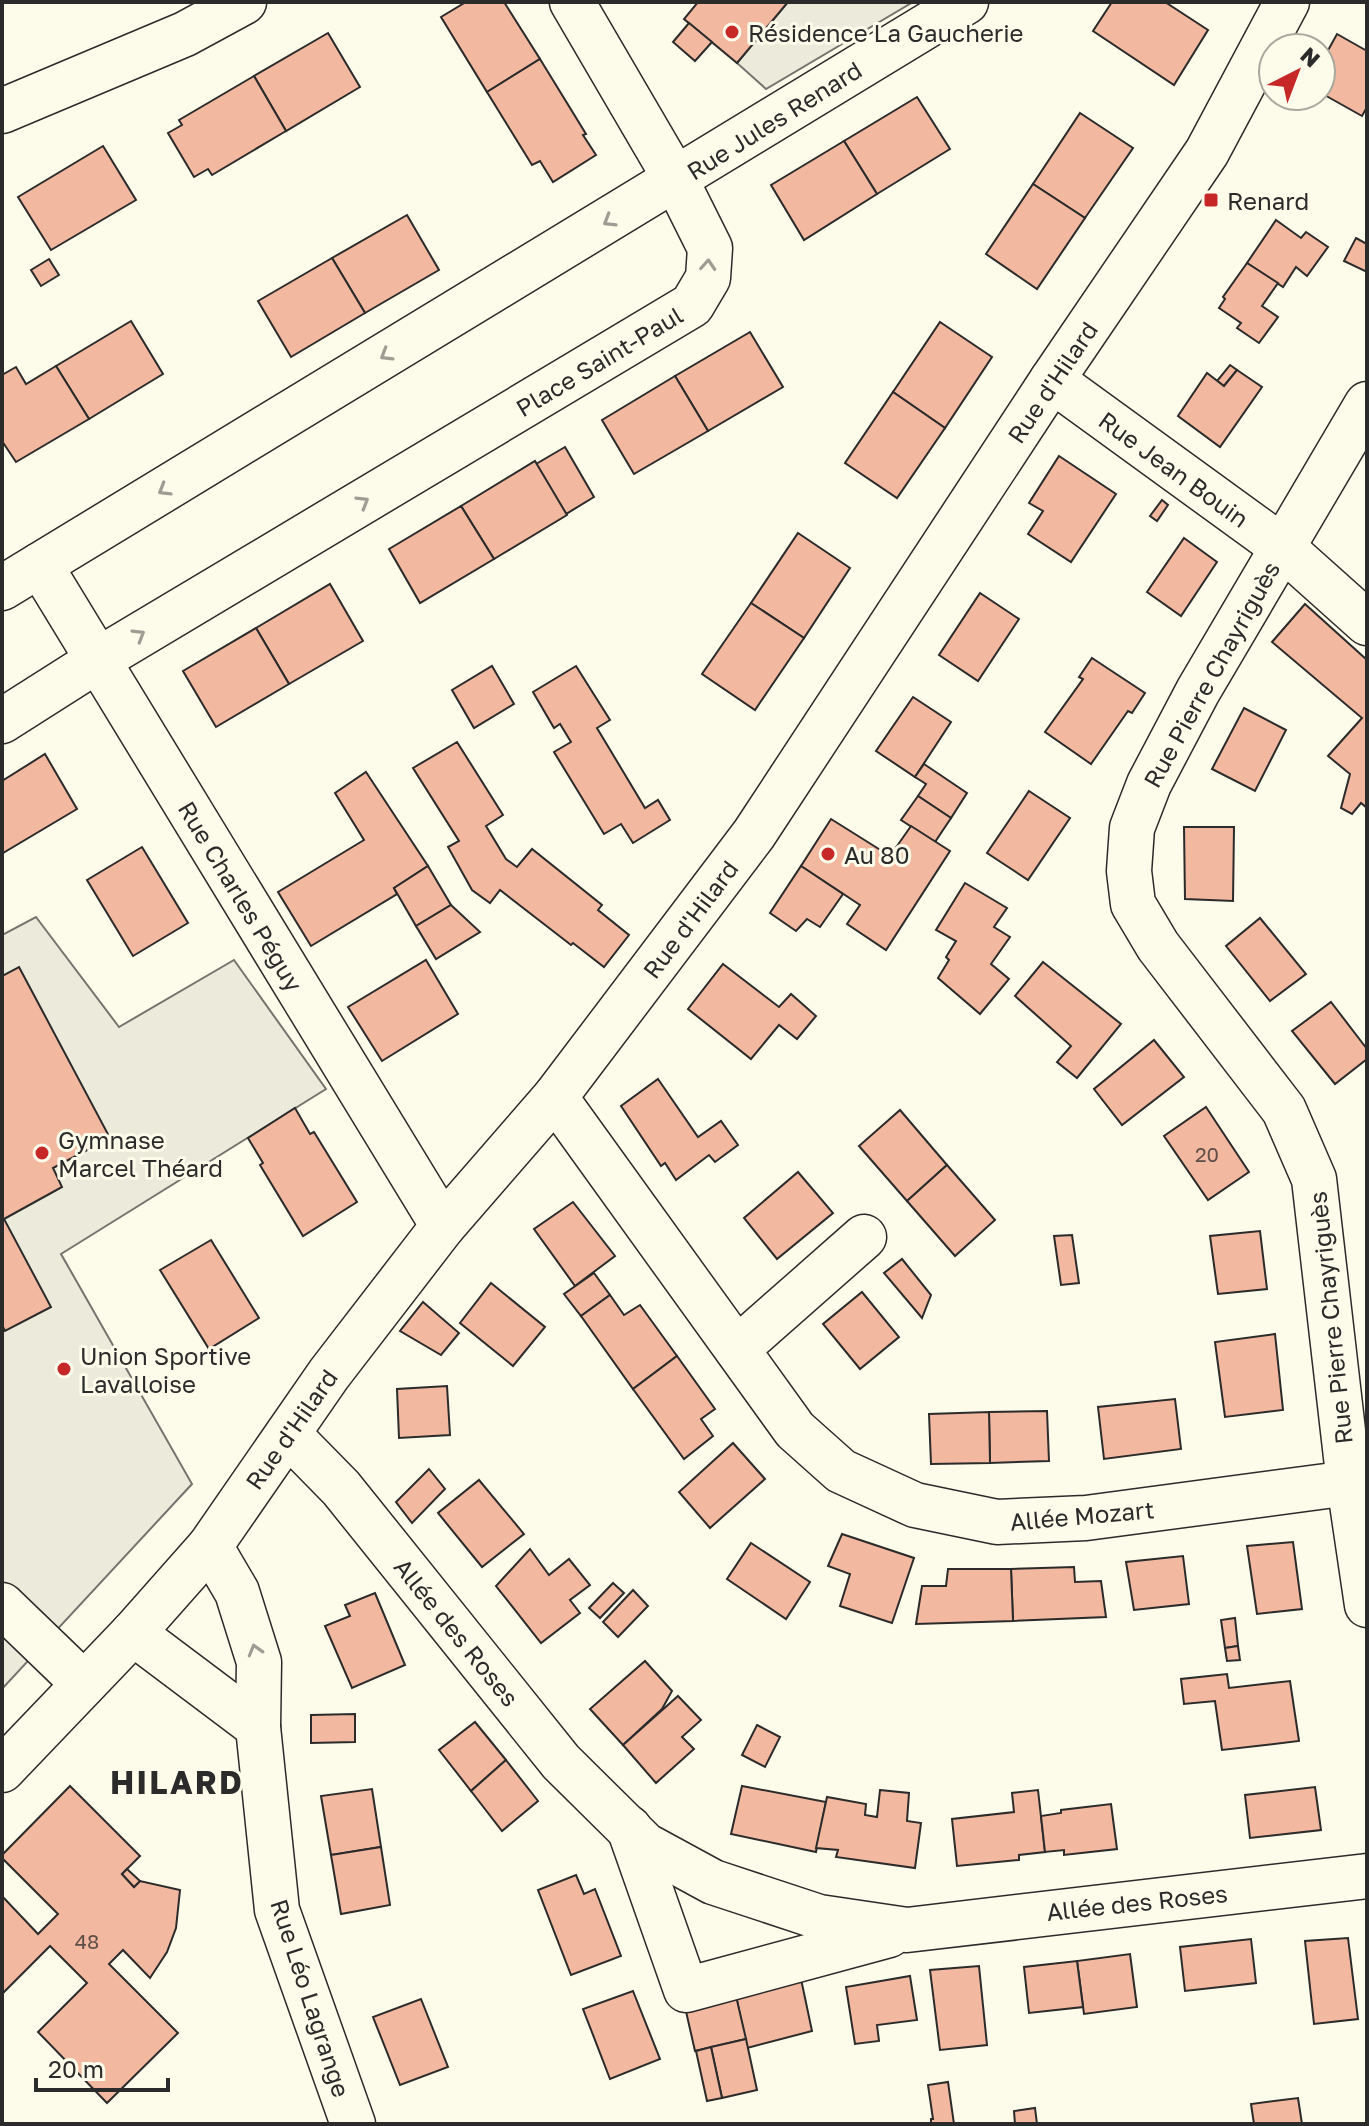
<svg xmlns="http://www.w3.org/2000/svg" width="1369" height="2126" viewBox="0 0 1369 2126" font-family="'Golos Text',sans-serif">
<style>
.green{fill:#ecebdb;stroke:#74746e;stroke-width:2}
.building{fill:#f2b8a0;stroke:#2b2b2b;stroke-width:2}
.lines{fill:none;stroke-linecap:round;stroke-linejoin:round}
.minor-casing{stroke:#2b2b2b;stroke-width:47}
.minor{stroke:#fdfbea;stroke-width:44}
.oneway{stroke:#9e9d94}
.poi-dot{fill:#c62828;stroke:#fdfbea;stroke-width:3}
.labels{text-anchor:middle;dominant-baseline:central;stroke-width:6;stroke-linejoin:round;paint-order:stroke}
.number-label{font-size:20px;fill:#5d4e48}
.poi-label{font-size:24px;fill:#2b2b2b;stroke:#fdfbea;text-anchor:start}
.street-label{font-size:24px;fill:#2b2b2b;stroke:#fdfbea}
.district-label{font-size:32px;font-weight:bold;letter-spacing:2px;fill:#2b2b2b;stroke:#fdfbea}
</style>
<rect width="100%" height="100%" fill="#fdfbea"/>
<g class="green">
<polygon points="788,2 913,2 766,89 737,63"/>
<polygon points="36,917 119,1027 234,960 326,1089 61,1254 192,1484 2,1689 2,935"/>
</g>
<g class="building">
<polygon points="466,2 504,2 540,59 487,92 441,17"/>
<polygon points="698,2 788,2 737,63 684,19"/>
<polygon points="1112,2 1165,2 1208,30 1174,85 1093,31"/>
<polygon points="689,23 712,42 695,61 673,42"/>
<polygon points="328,33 360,87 286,131 254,76"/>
<polygon points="1337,34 1367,51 1367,107 1362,116 1321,93 1321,56 1323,53 1326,54"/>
<polygon points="540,59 586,134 583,135 596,155 553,182 540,161 532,165 487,92"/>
<polygon points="254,76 286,131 212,175 208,169 194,177 168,133 182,125 179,120"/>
<polygon points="917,97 950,149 877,194 844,141"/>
<polygon points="1080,113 1133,148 1085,218 1033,184"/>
<polygon points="844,141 877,194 804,240 771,185"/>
<polygon points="103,146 136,200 51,250 18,197"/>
<polygon points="1033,184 1085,218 1037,289 986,254"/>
<polygon points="407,215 439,270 365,313 332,258"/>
<polygon points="1276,220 1301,238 1306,232 1328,247 1307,276 1296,267 1283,287 1247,263"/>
<polygon points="1356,238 1367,244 1367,272 1344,261"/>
<polygon points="332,258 365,313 291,357 258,301"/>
<polygon points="49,259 59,275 41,286 31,270"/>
<polygon points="1247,263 1278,283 1262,306 1278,317 1259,343 1237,328 1241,323 1219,308 1225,299 1223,297"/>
<polygon points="131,321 163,374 89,419 56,366"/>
<polygon points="940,322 992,357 945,428 893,392"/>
<polygon points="750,332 783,387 708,431 675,376"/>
<polygon points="1230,365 1237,370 1224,386 1217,381"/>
<polygon points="56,366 89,419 16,462 2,441 2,375 16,367 26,384"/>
<polygon points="1237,370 1262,387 1220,447 1178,416 1207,373 1224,386"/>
<polygon points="675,376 708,431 634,474 602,420"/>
<polygon points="893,392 945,428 897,498 845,463"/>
<polygon points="565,447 594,497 566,514 536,464"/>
<polygon points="1059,456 1116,494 1071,562 1028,534 1043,511 1029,503"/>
<polygon points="535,461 567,515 494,559 461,506"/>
<polygon points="1162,500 1168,505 1157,521 1150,516"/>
<polygon points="461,506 494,559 420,603 389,549"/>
<polygon points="798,533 850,568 804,638 751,603"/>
<polygon points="1184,538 1217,562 1181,616 1147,592"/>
<polygon points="330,584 363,641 289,684 256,628"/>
<polygon points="980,593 1019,619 978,681 939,655"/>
<polygon points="751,603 804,638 755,710 702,674"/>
<polygon points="1305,604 1367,660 1367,808 1361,803 1352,814 1341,808 1350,774 1328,756 1362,718 1272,642"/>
<polygon points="256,628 289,684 216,727 183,671"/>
<polygon points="1092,658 1145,693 1132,713 1128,711 1091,764 1045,732 1083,679 1079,677"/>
<polygon points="492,666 514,704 474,728 452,690"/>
<polygon points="576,666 610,720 597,728 645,808 658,800 670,820 633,843 621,824 604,834 554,752 571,742 560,724 554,728 533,692"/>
<polygon points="913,697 951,722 915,777 876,751"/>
<polygon points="1244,708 1286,730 1255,791 1212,769"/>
<polygon points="457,742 503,815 486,826 506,859 517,867 532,849 602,905 598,910 629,935 604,967 573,943 571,945 500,890 490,903 472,890 448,847 459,841 413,768"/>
<polygon points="45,754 77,809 3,853 2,781"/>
<polygon points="924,764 967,793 951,818 918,796 926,784 915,777"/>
<polygon points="366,772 428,866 394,888 397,894 311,946 278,892 364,840 335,793"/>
<polygon points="1029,791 1070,818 1028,880 987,853"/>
<polygon points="918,796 951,818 935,842 901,820"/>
<polygon points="831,819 890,856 911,826 950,851 886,950 847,924 860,905 801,866"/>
<polygon points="1184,827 1234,827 1233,901 1185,899"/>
<polygon points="142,847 188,923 133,956 87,880"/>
<polygon points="428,866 451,905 416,926 394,888"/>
<polygon points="801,866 843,894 820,927 807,919 796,931 770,913"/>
<polygon points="965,883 1007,908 994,927 1010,937 991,964 1009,979 980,1014 938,978 949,960 946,957 956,941 936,930"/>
<polygon points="451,905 480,932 436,959 416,926"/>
<polygon points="1260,918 1306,974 1270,1001 1226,946"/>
<polygon points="426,960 458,1014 382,1061 348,1007"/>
<polygon points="1043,962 1121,1024 1077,1078 1057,1062 1071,1046 1015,996"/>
<polygon points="723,964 779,1007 791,994 816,1016 797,1039 779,1025 751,1059 688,1009"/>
<polygon points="19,967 110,1138 53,1168 62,1187 4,1219 51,1307 5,1331 2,1325 2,976"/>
<polygon points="1331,1002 1367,1049 1367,1059 1335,1084 1292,1031"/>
<polygon points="1154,1040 1184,1077 1122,1125 1094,1089"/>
<polygon points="658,1079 698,1137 721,1121 738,1145 715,1162 709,1155 676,1180 665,1163 661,1166 621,1106"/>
<polygon points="1206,1107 1249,1172 1208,1200 1164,1136"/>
<polygon points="295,1108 310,1134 314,1132 357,1202 303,1236 260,1165 263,1163 248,1138"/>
<polygon points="900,1110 947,1165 907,1201 859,1146"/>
<polygon points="947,1165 995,1220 955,1256 907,1201"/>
<polygon points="798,1172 833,1213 777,1259 744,1218"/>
<polygon points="573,1202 615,1256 575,1286 534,1229"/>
<polygon points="1260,1231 1267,1289 1218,1294 1210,1236"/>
<polygon points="1072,1235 1079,1283 1061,1285 1054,1236"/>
<polygon points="211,1240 259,1318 209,1349 160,1270"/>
<polygon points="902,1259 931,1295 922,1318 884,1273"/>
<polygon points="594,1273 610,1295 581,1316 564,1294"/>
<polygon points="491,1283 545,1327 513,1366 460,1323"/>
<polygon points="862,1292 899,1337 860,1369 823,1324"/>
<polygon points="610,1295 624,1315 640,1305 677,1356 633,1389 581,1316"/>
<polygon points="423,1302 459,1333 441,1355 400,1331"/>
<polygon points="1275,1334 1283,1410 1225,1417 1215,1342"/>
<polygon points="677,1356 715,1409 701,1419 713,1436 684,1459 633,1389"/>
<polygon points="447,1386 450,1435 399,1438 397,1389"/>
<polygon points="1175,1399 1181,1449 1104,1459 1098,1407"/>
<polygon points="1047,1411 1049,1461 990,1463 989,1412"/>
<polygon points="989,1412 990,1463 931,1464 929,1414"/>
<polygon points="733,1443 765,1479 710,1528 679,1492"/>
<polygon points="429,1469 445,1489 412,1523 396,1502"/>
<polygon points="479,1480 524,1534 482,1567 438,1513"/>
<polygon points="842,1534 914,1558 892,1623 840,1606 850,1574 828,1566"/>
<polygon points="1293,1542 1302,1609 1257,1614 1247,1546"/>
<polygon points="751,1543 810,1582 786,1619 727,1579"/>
<polygon points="530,1549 549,1575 569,1559 590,1585 570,1600 580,1613 541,1643 496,1586"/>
<polygon points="1183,1556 1189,1604 1134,1610 1126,1562"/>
<polygon points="1074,1567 1075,1582 1101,1581 1106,1617 1013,1621 1011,1569"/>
<polygon points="948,1569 1011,1569 1013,1621 916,1624 922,1586 946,1586"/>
<polygon points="613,1583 624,1593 600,1618 589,1608"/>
<polygon points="633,1590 648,1606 618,1637 603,1622"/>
<polygon points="375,1593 405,1665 352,1688 325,1626 350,1616 345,1605"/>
<polygon points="1235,1618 1238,1646 1225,1648 1221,1620"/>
<polygon points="1238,1646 1240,1660 1227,1661 1225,1648"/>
<polygon points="645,1661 672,1691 662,1709 623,1745 590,1709"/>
<polygon points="1227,1674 1229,1688 1290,1681 1299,1741 1222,1750 1215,1701 1184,1704 1181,1679"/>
<polygon points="678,1696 701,1720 682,1737 694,1749 656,1783 623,1745"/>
<polygon points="355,1714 355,1742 311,1743 311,1715"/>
<polygon points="475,1722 506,1760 471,1791 439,1750"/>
<polygon points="757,1725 780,1737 765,1767 742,1755"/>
<polygon points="506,1760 538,1801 502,1831 471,1791"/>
<polygon points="70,1786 140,1856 122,1874 134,1887 140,1881 180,1890 176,1928 167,1952 150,1978 123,1950 109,1964 178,2033 107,2103 38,2032 87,1983 50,1946 2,1994 2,1896 38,1934 58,1914 2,1858 2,1855"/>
<polygon points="742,1786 826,1802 816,1852 731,1834"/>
<polygon points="1315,1787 1321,1830 1250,1838 1245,1795"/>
<polygon points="372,1789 381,1847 331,1855 321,1796"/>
<polygon points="880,1790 909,1793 907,1821 921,1823 915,1868 836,1857 838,1850 816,1848 827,1797 866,1804 865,1815 877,1817"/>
<polygon points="1038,1790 1045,1852 1019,1855 1019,1860 957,1866 952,1819 1014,1812 1012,1793"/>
<polygon points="1111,1804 1117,1849 1064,1855 1064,1850 1045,1852 1041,1816 1061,1813 1061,1810"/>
<polygon points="381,1847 390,1905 341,1914 331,1855"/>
<polygon points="127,1869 140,1881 134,1887 122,1874"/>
<polygon points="576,1875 584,1894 595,1889 621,1956 571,1975 538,1890"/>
<polygon points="1348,1938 1358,2019 1314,2024 1305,1941"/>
<polygon points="1251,1939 1256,1983 1185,1991 1180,1947"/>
<polygon points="1130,1954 1137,2007 1084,2014 1077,1961"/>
<polygon points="1077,1961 1083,2007 1029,2013 1024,1967"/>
<polygon points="979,1966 987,2045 940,2050 930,1970"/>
<polygon points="910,1976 917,2020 877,2025 879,2041 855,2044 846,1987"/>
<polygon points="801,1979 812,2031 747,2048 736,1996"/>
<polygon points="633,1991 660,2059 610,2079 583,2009"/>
<polygon points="736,1996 746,2039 695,2051 685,2007"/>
<polygon points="421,1999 448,2067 400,2085 373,2017"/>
<polygon points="746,2039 757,2090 722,2098 711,2047"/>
<polygon points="711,2047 722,2098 707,2101 696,2051"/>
<polygon points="948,2082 954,2124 931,2124 931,2119 933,2119 928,2085"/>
<polygon points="1298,2098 1302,2124 1254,2124 1251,2104"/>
<polygon points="1035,2108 1037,2124 1015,2124 1014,2111"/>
</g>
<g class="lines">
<defs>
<g id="minor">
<polyline points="2,111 185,34 244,2"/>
<polyline points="1052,380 1282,547 1367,623"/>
<polyline points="1367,404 1198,691 1149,784 1132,828 1129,871 1133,904 1158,946 1284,1110 1314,1179 1349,1483 1367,1605"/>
<polyline points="40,565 443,1226"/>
<polyline points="2,588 966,2"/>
<polyline points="2,721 98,660 692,305 708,278 710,248 676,180 572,2"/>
<polyline points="555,1097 795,1430 841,1471 915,1505 997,1522 1086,1518 1349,1483"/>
<polyline points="737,1349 864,1237"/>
<polyline points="288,1434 341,1488 561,1762 645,1845 713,1882 819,1917 907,1930 1367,1876"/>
<polyline points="210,1546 237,1592 259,1662 258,1727 277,1910 353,2124"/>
<polyline points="2,1605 84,1684"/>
<polyline points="133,1633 258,1727"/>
<polyline points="2,1770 133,1633 210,1546 329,1374 443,1226 555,1097 754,834 1052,380 1207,152 1287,2"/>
<polyline points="629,1828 686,1990 889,1935"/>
</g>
</defs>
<use href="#minor" class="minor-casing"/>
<use href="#minor" class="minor"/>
</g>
<defs><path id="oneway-chevron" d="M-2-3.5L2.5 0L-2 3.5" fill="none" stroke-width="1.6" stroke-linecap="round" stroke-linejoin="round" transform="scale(2)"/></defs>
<g class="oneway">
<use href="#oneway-chevron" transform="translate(609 221) rotate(149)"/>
<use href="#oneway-chevron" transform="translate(708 265) rotate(-86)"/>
<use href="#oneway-chevron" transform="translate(386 355) rotate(149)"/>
<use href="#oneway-chevron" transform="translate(164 490) rotate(149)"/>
<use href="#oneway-chevron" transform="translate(363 502) rotate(-31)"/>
<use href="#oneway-chevron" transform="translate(139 635) rotate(-31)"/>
<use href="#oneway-chevron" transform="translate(255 1650) rotate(-106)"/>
</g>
<g class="poi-dot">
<circle cx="732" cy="32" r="8"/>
<rect x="1203" y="192" width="16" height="16" rx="4"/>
<circle cx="828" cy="854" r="8"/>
<circle cx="42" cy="1153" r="8"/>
<circle cx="64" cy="1369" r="8"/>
</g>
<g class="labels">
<g class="number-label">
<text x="1207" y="1154">20</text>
<text x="87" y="1941">48</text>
</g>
<g class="poi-label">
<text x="748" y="32">Résidence La Gaucherie</text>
<text x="1227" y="200">Renard</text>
<text x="844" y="854">Au 80</text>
<text x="58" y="1139">Gymnase<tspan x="58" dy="28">Marcel Théard</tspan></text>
<text x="80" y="1355">Union Sportive<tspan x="80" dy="28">Lavalloise</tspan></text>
</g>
<g class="street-label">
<text transform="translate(774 120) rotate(-32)">Rue Jules Renard</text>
<text transform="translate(599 361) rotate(-31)">Place Saint-Paul</text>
<text transform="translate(1052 382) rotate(-56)">Rue d'Hilard</text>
<text transform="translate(1174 469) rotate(36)">Rue Jean Bouin</text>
<text transform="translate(1211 674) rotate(-61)">Rue Pierre Chayriguès</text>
<text transform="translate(241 896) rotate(59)">Rue Charles Péguy</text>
<text transform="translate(690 919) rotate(-53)">Rue d'Hilard</text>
<text transform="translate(1330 1318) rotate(-96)">Rue Pierre Chayriguès</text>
<text transform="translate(291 1429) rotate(-55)">Rue d'Hilard</text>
<text transform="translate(1082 1515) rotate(-5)">Allée Mozart</text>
<text transform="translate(457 1632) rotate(51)">Allée des Roses</text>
<text transform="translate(1137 1902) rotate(-6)">Allée des Roses</text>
<text transform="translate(311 1998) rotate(72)">Rue Léo Lagrange</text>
</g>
<g class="district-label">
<text x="177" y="1782">HILARD</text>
</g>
</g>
<rect width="1369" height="2126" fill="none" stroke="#2b2b2b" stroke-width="8"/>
<g transform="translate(1297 72) rotate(42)"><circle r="38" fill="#fdfbea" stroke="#a9a89e" stroke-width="2"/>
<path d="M0-6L14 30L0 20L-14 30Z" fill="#c62828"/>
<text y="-12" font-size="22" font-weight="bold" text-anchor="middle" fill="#2b2b2b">N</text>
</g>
<path d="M36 2078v12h132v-12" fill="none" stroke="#2b2b2b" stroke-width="4"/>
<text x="48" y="2078" font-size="24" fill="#2b2b2b" stroke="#fdfbea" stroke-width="6" paint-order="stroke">20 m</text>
</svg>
